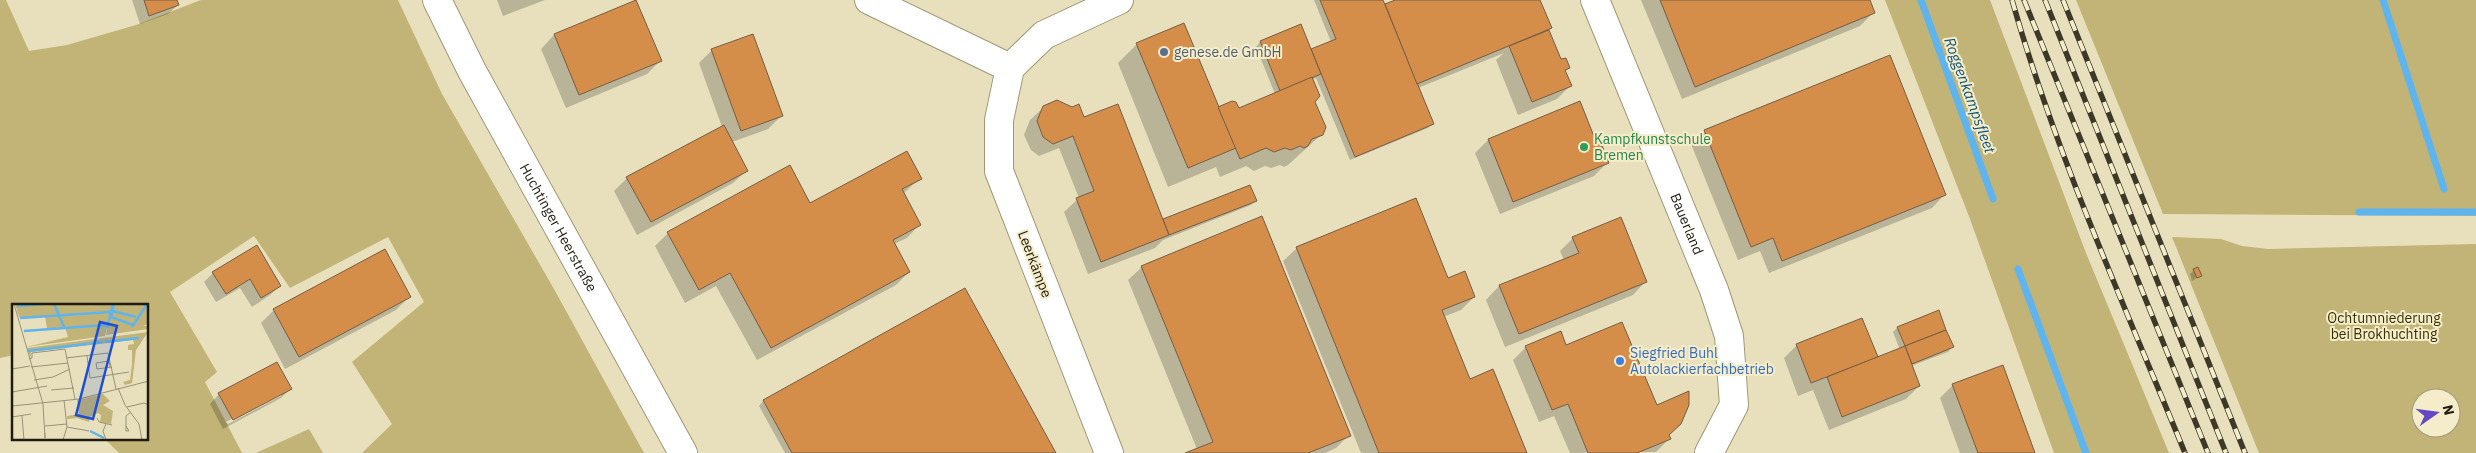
<svg xmlns="http://www.w3.org/2000/svg" width="2476" height="453" viewBox="0 0 2476 453" font-family="'IBM Plex Sans',sans-serif">
<style>
.green{fill:#c2b376;fill-rule:evenodd}
.shadow{fill:#0003;fill-rule:evenodd}
.lines{fill:none;stroke-linecap:round;stroke-linejoin:round}
.stream{stroke:#5db4ef;stroke-width:7}
.building{fill:#d48e49;stroke:#755d46}
.minor-casing{stroke:#9f9877;stroke-width:30}
.secondary-casing{stroke:#9f9877;stroke-width:30}
.minor{stroke:#fff;stroke-width:28}
.secondary{stroke:#fff;stroke-width:28}
.rail-casing{stroke:#3d3929;stroke-width:5.5}
.rail{stroke:#f5edca;stroke-width:4;stroke-dasharray:11;stroke-linecap:butt}
.service-dot{fill:#5c6f8a;stroke:#f5edca;stroke-width:2}
.leisure-dot{fill:#2e9e5b;stroke:#f5edca;stroke-width:2}
.shop-dot{fill:#3f7fe0;stroke:#f5edca;stroke-width:2}
.labels{text-anchor:middle;dominant-baseline:central;stroke-width:4;stroke-linejoin:round;paint-order:stroke}
.service-label{font-size:14px;fill:#4e5e75;stroke:#f5edca;text-anchor:start}
.leisure-label{font-size:14px;fill:#27864d;stroke:#f5edca;text-anchor:start}
.street-label{font-size:14px;fill:#201d10;stroke:#f5edca}
.park-label{font-size:14px;fill:#3a3005;stroke:#f5edca}
.shop-label{font-size:14px;fill:#366cbe;stroke:#f5edca;text-anchor:start}
.water-label{font-size:15px;font-style:italic;fill:#12547b;stroke:#f5edca}
.inset-river{fill:none;stroke:#5db4ef;stroke-width:2.5}
.inset-road{fill:none;stroke:#989278;stroke-width:1}
.view{fill:#1d4ed8;fill-opacity:0.15;stroke:#1d4ed8;stroke-width:2.5}
.inset-edge{fill:none;stroke:#201d10;stroke-width:2.5}
</style>
<rect width="100%" height="100%" fill="#e8e0bd"/>
<g class="green">
<polygon points="0,0 6,0 29,51 67,45 136,25 201,0 398,0 442,94 554,289 644,453 362,453 392,424 352,362 424,302 388,237 290,288 254,236 170,292 217,372 205,382 242,453 119,453 105,439 148,439 148,306 14,306 14,355 0,358"/>
<polygon points="1885,0 1990,0 2086,253 2169,453 2054,453 1970,219"/>
<polygon points="2076,0 2476,0 2476,216 2163,214"/>
<path d="M2172,237L2221,239L2242,246L2268,249L2476,244V453H2259ZM2421,398H2451V428H2421Z"/>
<polygon points="309,429 323,453 256,453"/>
</g>
<g class="shadow">
<polygon points="132,0 176,0 178,5 168,14 140,24"/>
<polygon points="497,0 545,0 503,16"/>
<polygon points="1314,0 1382,0 1384,6 1398,0 1539,0 1551,28 1548,31 1560,61 1568,68 1565,72 1570,86 1557,99 1518,115 1496,60 1504,53 1418,88 1432,124 1428,128 1350,160 1316,78 1312,80 1314,102 1322,134 1288,165 1284,167 1280,165 1271,168 1265,166 1254,171 1246,166 1220,177 1216,167 1168,187 1118,63 1137,44 1218,108 1238,109 1275,94 1256,47 1260,42 1300,26 1310,51 1331,42"/>
<polygon points="1641,0 1868,0 1873,13 1860,26 1682,99"/>
<polygon points="636,1 660,61 647,74 566,108 541,49 554,35"/>
<polygon points="712,50 781,116 768,129 732,142 747,170 733,183 637,235 614,191 627,178 722,127 699,63"/>
<polygon points="1579,103 1595,141 1607,163 1594,176 1500,214 1475,153 1488,140"/>
<polygon points="1044,107 1083,119 1162,221 1249,186 1255,201 1251,205 1163,240 1155,248 1088,274 1064,212 1079,198 1059,148 1039,156 1031,150 1024,135 1030,120"/>
<polygon points="1705,131 1945,194 1932,208 1769,273 1760,251 1738,260 1691,144"/>
<polygon points="920,178 903,194 920,224 907,238 894,244 909,272 896,285 757,360 716,286 685,303 655,246 668,233 810,205"/>
<polygon points="1573,238 1646,281 1633,295 1505,347 1486,300 1499,286 1564,260 1560,251"/>
<polygon points="257,247 280,286 270,295 252,307 240,288 216,302 204,282 213,273"/>
<polygon points="1297,248 1448,279 1474,297 1461,310 1443,317 1469,380 1526,453 1361,453 1283,261"/>
<polygon points="1142,267 1349,435 1336,448 1325,453 1188,453 1197,449 1128,280"/>
<polygon points="2194,270 2201,275 2192,281 2190,274"/>
<polygon points="964,290 1055,453 785,453 759,406 763,401"/>
<polygon points="409,297 396,310 285,369 261,323 274,310"/>
<polygon points="1938,311 1952,347 1948,352 1911,366 1919,386 1906,399 1829,430 1813,390 1798,396 1784,358 1797,345 1877,359 1900,350 1893,332 1897,328"/>
<polygon points="1566,346 1668,435 1669,439 1656,452 1570,453 1554,416 1539,422 1513,360 1526,347"/>
<polygon points="1953,385 2034,453 1960,453 1940,398"/>
<path d="M290,389L281,398L223,429L210,404L219,394ZM281,393V396L228,424L226,422Z"/>
</g>
<g class="lines">
<g class="stream">
<polyline points="1921,0 1993,199"/>
<polyline points="2383,0 2444,189"/>
<polyline points="2359,212 2476,212"/>
<polyline points="2018,269 2086,453"/>
</g>
</g>
<g class="building">
<polygon points="144,0 177,0 179,5 149,16"/>
<polygon points="636,0 662,61 579,95 554,34"/>
<polygon points="1320,0 1383,0 1434,124 1355,157 1311,49 1336,39"/>
<polygon points="1395,0 1540,0 1552,28 1417,84 1385,4"/>
<polygon points="1660,0 1870,0 1875,13 1695,87"/>
<polygon points="1184,23 1236,148 1188,168 1136,43"/>
<polygon points="1301,24 1321,74 1280,91 1260,41"/>
<polygon points="1549,30 1561,59 1566,58 1570,68 1565,70 1572,86 1532,102 1509,46"/>
<polygon points="753,34 783,116 741,131 711,49"/>
<polygon points="1890,55 1946,195 1782,261 1773,238 1751,247 1704,130"/>
<polygon points="1312,77 1320,96 1315,102 1326,127 1323,135 1312,139 1308,146 1304,148 1300,146 1291,150 1285,148 1274,152 1266,148 1240,159 1218,107 1232,101 1236,102 1239,108"/>
<polygon points="1057,100 1072,107 1079,104 1084,117 1118,104 1169,235 1101,262 1076,198 1094,191 1073,136 1053,144 1043,137 1037,121 1043,106"/>
<polygon points="1580,101 1595,139 1599,138 1609,163 1513,202 1488,139"/>
<polygon points="724,125 748,171 651,222 626,177"/>
<polygon points="907,151 922,179 902,189 921,225 893,240 910,272 771,348 730,273 699,290 667,232 790,165 810,203"/>
<polygon points="1250,185 1257,201 1169,235 1163,219"/>
<polygon points="1416,198 1448,278 1465,271 1475,297 1442,310 1470,379 1493,369 1527,453 1379,453 1296,247"/>
<polygon points="1262,216 1351,436 1308,453 1185,453 1213,442 1141,266"/>
<polygon points="1621,217 1647,282 1519,334 1499,285 1579,253 1572,237"/>
<polygon points="257,245 281,286 261,298 250,279 226,294 212,272"/>
<polygon points="385,249 411,297 299,357 273,309"/>
<polygon points="2198,267 2202,276 2197,278 2193,269"/>
<polygon points="965,288 1056,453 792,453 763,400"/>
<polygon points="1939,310 1946,330 1905,346 1897,327"/>
<polygon points="1862,318 1878,357 1811,383 1796,344"/>
<polygon points="1622,322 1657,405 1689,391 1689,405 1681,424 1669,435 1671,439 1637,453 1588,453 1568,404 1552,410 1525,346 1561,331 1566,345"/>
<polygon points="1946,330 1954,347 1912,364 1905,346"/>
<polygon points="1905,346 1920,386 1842,417 1827,377"/>
<polygon points="277,362 292,389 233,420 218,393"/>
<polygon points="2003,365 2035,453 1978,453 1952,384"/>
</g>
<g class="lines">
<defs>
<g id="minor">
<polyline points="869,0 1010,68"/>
<path id="s1" d="M1595,0L1714,290L1729,336L1734,405L1709,453"/>
<polyline points="1109,453 999,171 999,120 1010,68 1044,35 1119,0"/>
</g>
<g id="secondary">
<path id="s2" d="M437,0L472,71L683,453"/>
</g>
</defs>
<use href="#minor" class="minor-casing"/>
<use href="#secondary" class="secondary-casing"/>
<use href="#minor" class="minor"/>
<use href="#secondary" class="secondary"/>
<defs>
<g id="rail">
<path d="M2012,0C2056,155 2124,304 2185,453"/>
<polyline points="2024,0 2208,453"/>
<polyline points="2045,0 2226,453"/>
<polyline points="2063,0 2245,453"/>
</g>
</defs>
<use href="#rail" class="rail-casing"/>
<use href="#rail" class="rail"/>
</g>
<circle class="service-dot" cx="1164" cy="52" r="5"/>
<circle class="leisure-dot" cx="1584" cy="147" r="5"/>
<circle class="shop-dot" cx="1620" cy="361" r="5"/>
<g class="labels">
<g class="service-label">
<text x="1174" y="52">genese.de GmbH</text>
</g>
<g class="leisure-label">
<text x="1594" y="139">Kampfkunstschule<tspan x="1594" dy="16">Bremen</tspan></text>
</g>
<g class="street-label">
<text stroke="none"><textPath href="#s1" startOffset="242">Bauerland</textPath></text>
<text stroke="none"><textPath href="#s2" startOffset="258">Huchtinger Heerstraße</textPath></text>
<text transform="translate(1035 264) rotate(69)">Leerkämpe</text>
</g>
<g class="park-label">
<text x="2384" y="318">Ochtumniederung<tspan x="2384" dy="16">bei Brokhuchting</tspan></text>
</g>
<g class="shop-label">
<text x="1630" y="353">Siegfried Buhl<tspan x="1630" dy="16">Autolackierfachbetrieb</tspan></text>
</g>
<g class="water-label">
<text transform="translate(1970 95) rotate(70)">Roggenkampsfleet</text>
</g>
</g>
<g transform="translate(12 304)">
<rect width="136" height="136" fill="#e8e0bd"/>
<path d="M3,0H136V20L131,22H136V25L94,31L99,8L93,32L14,43L56,33L53,23L35,25L33,12L7,13ZM136,28L124,46L120,79L113,81L111,78L118,76L120,60V46H116V41L122,40L121,36L19,48V54L15,44ZM91,90L98,97L91,101L101,107L99,120L88,118L89,111L86,109L78,113L77,118L65,114L55,115V112L67,110L65,96Z" fill="#c2b376"/>
<path class="inset-river" d="M42,0L52,23M102,0L99,13L121,21M5,2L32,0M101,7L124,13M8,14L98,8M120,23L135,0M95,24L101,0M12,27L94,21M93,38L127,34M16,47L91,38M78,127L92,134"/>
<path class="inset-road" d="M2,0L31,100L33,134V129M75,52L78,74L117,68M54,54L96,49L104,85M17,55L20,54V49L53,45L63,95M19,63L56,59M98,63L97,57L84,59L85,65L100,63M0,65L18,62M22,76L41,73L58,65M106,84L113,101L127,120L130,136M39,86L62,84M0,88L35,82M0,102L67,95L137,77M115,103L132,99L137,101M10,112L12,136M0,113L19,110M85,114L87,118L100,121M33,122L55,120M114,122L117,127H114V112L119,108M55,123L77,127M51,136L55,123L52,96M94,136L91,127L94,120"/>
<path class="view" d="M88,18L105,22L81,115L64,111Z"/>
<rect width="136" height="136" class="inset-edge"/>
</g>
<g transform="translate(2436 413) rotate(76)"><circle r="24" fill="#f5edca" stroke="#a09a80"/>
<path d="M0-4L9 19L0 12L-9 19Z" fill="#6549c2"/>
<text y="-8" font-size="14" font-weight="bold" text-anchor="middle" fill="#201d10">N</text>
</g>
</svg>
